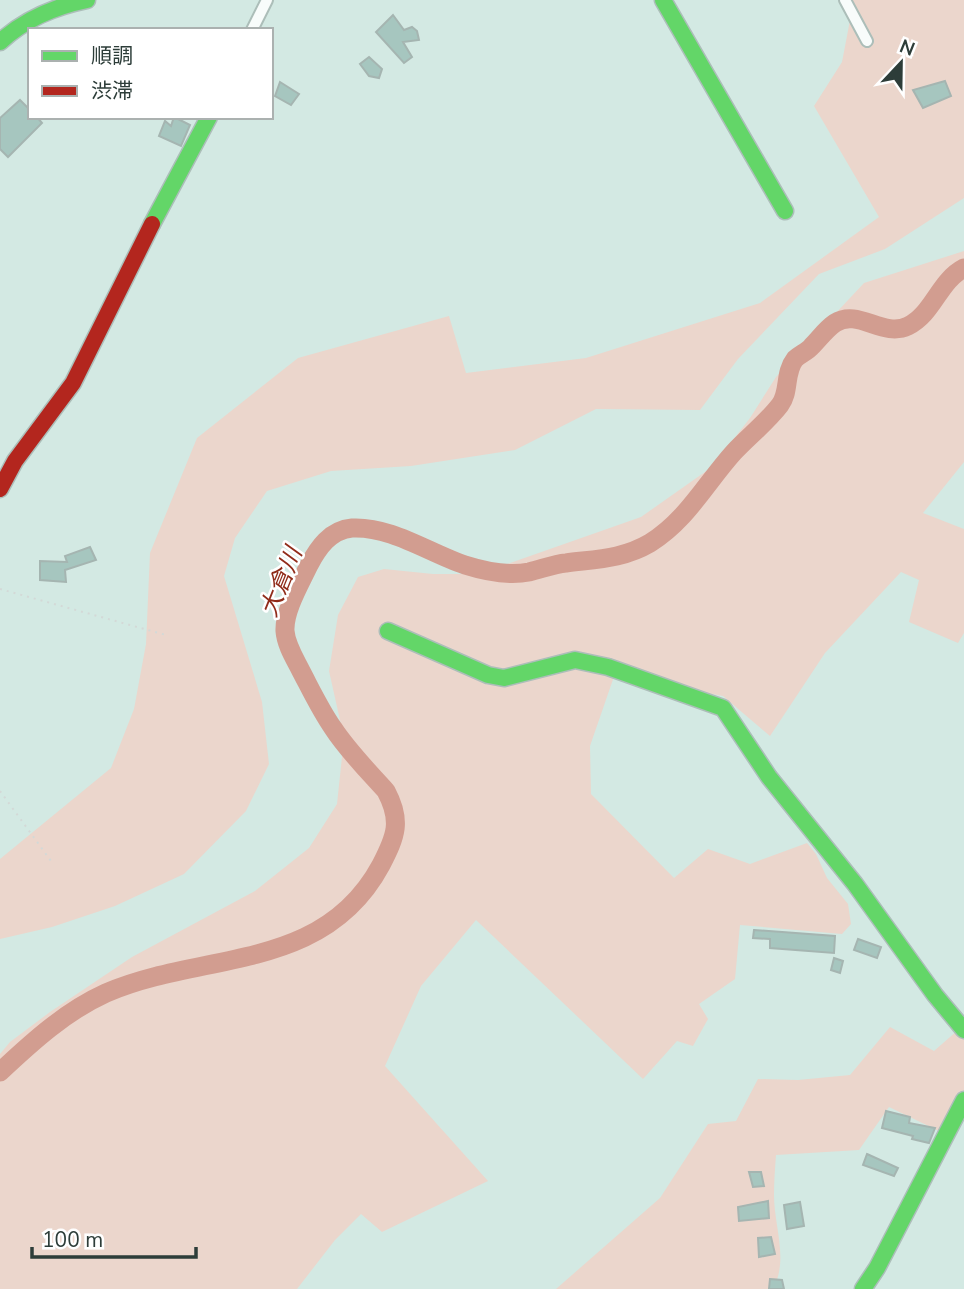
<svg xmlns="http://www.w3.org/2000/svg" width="964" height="1289" viewBox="0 0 964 1289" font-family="'Nunito Sans','Noto Sans JP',sans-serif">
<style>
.green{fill:#ebd6cc}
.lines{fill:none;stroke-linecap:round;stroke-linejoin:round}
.river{stroke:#d29d90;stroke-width:19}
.building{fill:#a6c6bf;stroke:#a5b5b1;stroke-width:2}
.street-casing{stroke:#acbeb9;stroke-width:14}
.fast-casing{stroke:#acbeb9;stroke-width:19}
.jam-casing{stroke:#acbeb9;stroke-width:19}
.path{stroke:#d3d9d7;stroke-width:2;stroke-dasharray:2 5;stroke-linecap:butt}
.street{stroke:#f8fcfb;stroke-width:10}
.fast{stroke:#63d668;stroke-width:16}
.jam{stroke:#b3261e;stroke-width:16}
.labels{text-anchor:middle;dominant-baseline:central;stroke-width:5;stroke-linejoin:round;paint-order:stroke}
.water-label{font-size:24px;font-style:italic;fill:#902c1a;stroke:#fff}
</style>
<rect width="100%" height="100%" fill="#d3e9e3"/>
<g class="green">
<polygon points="850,0 964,0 964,198 885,249 819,274 738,359 700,410 596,409 515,450 411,466 331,471 267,491 235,538 224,576 262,702 269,764 246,811 184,874 115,906 52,927 0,939 0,859 111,768 134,709 146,644 150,553 197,438 298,358 449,316 466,373 586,358 760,303 879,217 814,106 842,62 851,15"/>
<polygon points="964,251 964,462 923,513 964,529 964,633 958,643 909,622 919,580 901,572 825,653 770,736 723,696 685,689 618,665 590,746 591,794 674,878 708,849 750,864 807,843 816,854 827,878 848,904 851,924 842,934 740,925 735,979 699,1004 708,1019 693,1046 677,1041 643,1079 476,920 421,986 385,1066 488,1181 382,1232 361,1214 335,1240 297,1289 0,1289 0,1054 10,1042 50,1012 132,957 255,891 309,848 337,804 344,738 329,671 338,615 358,577 384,569 433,574 479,574 641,517 712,467 750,418 776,377 864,283"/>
<path d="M890,1027L934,1051L958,1030L964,1037V1119L943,1133L889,1107L859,1150L776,1155C775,1168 774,1182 774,1195C774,1227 789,1259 773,1289H556L660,1198L708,1124L736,1121L758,1079L798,1080L850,1075Z"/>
</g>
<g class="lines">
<path class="river" d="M0,1072C32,1042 66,1011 106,993C203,951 323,973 381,865C396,836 402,821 386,791C368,771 348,751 333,728C321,711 311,690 301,671C295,659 286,645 285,631C284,611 300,584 309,565C318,548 330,530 352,528C391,526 429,553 465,565C484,571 509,576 529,572C542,569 554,564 566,563C596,559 623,559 650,543C687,520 706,483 734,452C749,436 767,422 780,405C790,392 784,373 795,359C800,354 807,352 812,346C819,339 826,329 835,323C858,308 883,338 908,326C933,314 939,281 964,268"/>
</g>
<g class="building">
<polygon points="393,15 404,30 412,27 417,31 419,40 403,42 412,57 404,63 376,32"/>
<polygon points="369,57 382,69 379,78 369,76 360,64"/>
<polygon points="945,81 951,96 923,108 913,90"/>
<polygon points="280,82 299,94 291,105 275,96"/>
<polygon points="20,100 30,110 30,117 37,117 42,123 8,157 0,149 0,118"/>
<polygon points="174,117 190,125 181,146 159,136 165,121 171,126"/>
<polygon points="90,547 96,560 65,570 66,582 40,580 40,561 67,562 65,556"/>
<polygon points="754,930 835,936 834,953 770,948 770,939 753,938"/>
<polygon points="858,939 881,947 877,958 854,950"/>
<polygon points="834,958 843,961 840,973 831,970"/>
<polygon points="886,1111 910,1117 909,1123 935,1128 929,1143 912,1139 913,1136 882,1128"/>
<polygon points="867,1154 898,1168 894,1176 863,1165"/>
<polygon points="749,1172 761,1172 764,1186 753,1187"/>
<polygon points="768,1201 769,1218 739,1221 738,1207"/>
<polygon points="800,1202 804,1226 787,1229 784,1205"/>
<polygon points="771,1237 775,1254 759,1257 758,1238"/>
<polygon points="770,1279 782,1280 784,1289 769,1289"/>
</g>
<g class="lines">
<defs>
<g id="street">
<polyline points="845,0 867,41"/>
<polyline points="252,30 267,0"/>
</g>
<g id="fast">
<polyline points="663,0 785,211"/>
<path d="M0,42C25,19 53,7 87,0"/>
<polyline points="152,224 209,117"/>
<polyline points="388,631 488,675 504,678 575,660 608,667 723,708 769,777 855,884 935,995 964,1030"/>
<polyline points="863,1289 877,1268 964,1100"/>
</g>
<polyline id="jam" points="0,489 15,461 73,383 152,224"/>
</defs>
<use href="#street" class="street-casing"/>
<use href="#fast" class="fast-casing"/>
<use href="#jam" class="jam-casing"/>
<g class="path">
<polyline points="0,589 166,635"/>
<polyline points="0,791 51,861"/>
</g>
<use href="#street" class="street"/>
<use href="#fast" class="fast"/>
<use href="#jam" class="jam"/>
</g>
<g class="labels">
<g class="water-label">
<text transform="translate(281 582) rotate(-68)">大倉川</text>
</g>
</g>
<rect x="28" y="28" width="245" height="91" fill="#ffffff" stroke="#abb1b0" stroke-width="2"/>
<rect x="42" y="51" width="35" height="10" fill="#63d668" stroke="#abb1b0" stroke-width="2"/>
<text x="91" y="63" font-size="21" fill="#2d3d39">順調</text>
<rect x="42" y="86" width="35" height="10" fill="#b3261e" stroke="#abb1b0" stroke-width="2"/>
<text x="91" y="98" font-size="21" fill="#2d3d39">渋滞</text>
<g transform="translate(901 63) rotate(22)" stroke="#ffffff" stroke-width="5" paint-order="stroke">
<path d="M0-5L12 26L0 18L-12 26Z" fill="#2d3d39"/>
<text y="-10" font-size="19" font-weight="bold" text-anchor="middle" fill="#2d3d39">N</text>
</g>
<path d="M32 1247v10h164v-10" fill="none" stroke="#2d3d39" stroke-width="3.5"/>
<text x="42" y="1247" font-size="21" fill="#2d3d39" stroke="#ffffff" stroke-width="5" paint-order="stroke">100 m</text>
</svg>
